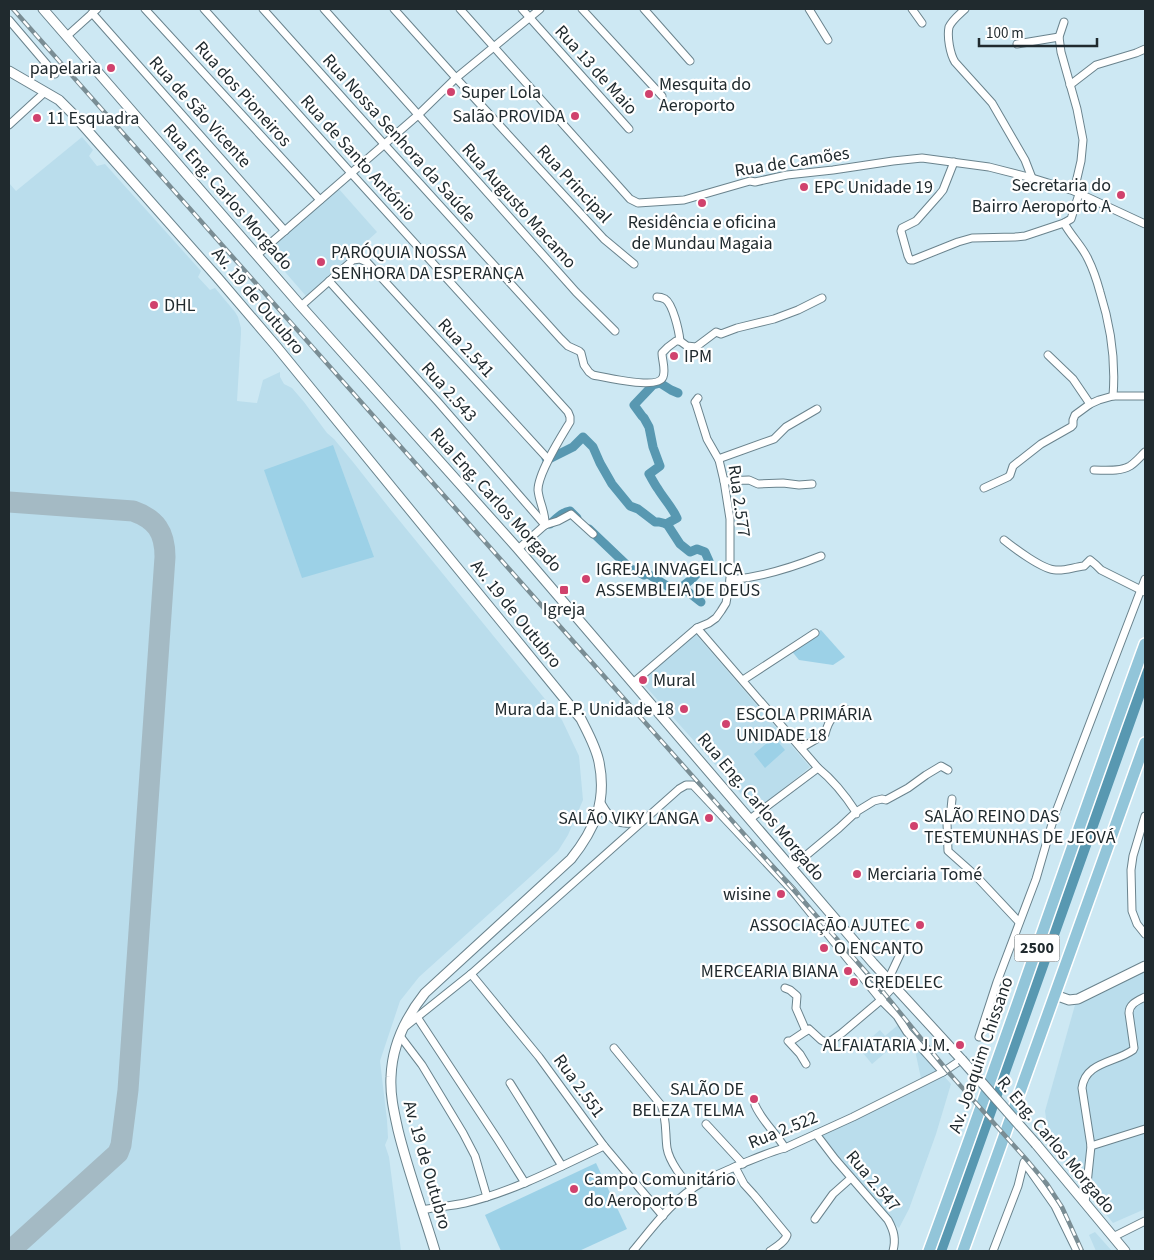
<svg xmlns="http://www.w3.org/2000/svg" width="1154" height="1260" viewBox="0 0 1154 1260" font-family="'Source Sans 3',sans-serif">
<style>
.built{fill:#baddec}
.green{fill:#9cd1e7}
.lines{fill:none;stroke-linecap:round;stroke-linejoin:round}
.canal{stroke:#5898b1;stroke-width:9}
.river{stroke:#5898b1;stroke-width:14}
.taxiway{stroke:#a4bac4;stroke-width:21}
.minor-casing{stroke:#6a838d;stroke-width:9}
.tertiary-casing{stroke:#6a838d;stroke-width:11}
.primary-casing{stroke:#fff;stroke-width:14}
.minor{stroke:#fff;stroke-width:7}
.tertiary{stroke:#fff;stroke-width:9}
.primary{stroke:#92c5d9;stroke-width:11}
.rail-casing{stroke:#7a8d94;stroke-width:4.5}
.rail{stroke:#fff;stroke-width:2.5;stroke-dasharray:8;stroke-linecap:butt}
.tertiary-bridge-casing{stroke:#6a838d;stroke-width:11;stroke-linecap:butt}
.tertiary-bridge{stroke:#fff;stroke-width:9}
.poi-dot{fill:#d0426d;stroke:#fff;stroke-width:2}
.labels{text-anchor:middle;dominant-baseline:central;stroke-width:4.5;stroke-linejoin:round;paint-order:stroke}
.shield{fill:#fff;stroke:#636a6d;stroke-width:1}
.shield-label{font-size:16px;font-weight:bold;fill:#202a2e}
.poi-label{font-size:18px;fill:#202a2e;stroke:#fff;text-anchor:start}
.street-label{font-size:18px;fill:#202a2e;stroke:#fff}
</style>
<rect width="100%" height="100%" fill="#cde8f3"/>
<g class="built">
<polygon points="82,137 93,150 89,156 97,166 105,164 201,271 198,277 210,290 215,288 235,312 238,317 241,328 241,334 237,401 257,403 263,380 280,372 280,377 284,384 292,388 304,402 327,433 334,439 353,462 390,509 562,720 579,756 583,800 568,835 558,851 530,877 419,977 400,1001 380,1061 387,1120 388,1138 385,1145 389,1157 401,1251 9,1251 9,183 16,191"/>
<polygon points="338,188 377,232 306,296 266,250"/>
<polygon points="693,631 810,767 756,811 640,680"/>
<polygon points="1145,970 1145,1209 1113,1223 1050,1145 1045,1111 1075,1005"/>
<polygon points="898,1025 906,1035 872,1064 859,1048 880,1030 885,1036"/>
<polygon points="913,1041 951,1084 936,1134 909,1209 899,1228 883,1214 859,1186 819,1133 922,1083"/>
<polygon points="1095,1232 1112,1251 1096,1251 1089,1235"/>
</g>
<g class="green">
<polygon points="333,445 374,557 302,578 264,470"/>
<polygon points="821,630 845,657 833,665 799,660 790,649"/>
<polygon points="774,737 785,750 765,768 754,754"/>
<polygon points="596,1163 627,1229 579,1251 501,1251 485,1215"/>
</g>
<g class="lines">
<g class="canal">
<polyline points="546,458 547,460 573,447 583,437 593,447 600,463 612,484 630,506 638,509 655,522 659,522 667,524 680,544 690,552 697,549 705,552 709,561 693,578 678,590"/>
<path d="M550,524C556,519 562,512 570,511L577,518"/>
<path d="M666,524L677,518C672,507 664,499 658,489C655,485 652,479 649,474L660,466L653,447L649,427L644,418L642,416L634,405L653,385L660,383L671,390L678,393"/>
<polyline points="589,529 632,570 635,570 644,575 646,574 648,574 672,589 687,591 701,602"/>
</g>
<polyline class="river" points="939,1251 1145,674"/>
<path class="taxiway" d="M9,502L133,511C156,519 165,532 165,557L128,1090L121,1145L118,1153L10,1251"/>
<defs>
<g id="minor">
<polyline points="145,9 320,200"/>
<path d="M204,9L351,173L568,412L570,417V422C561,437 538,473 538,490C539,502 546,513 545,525"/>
<path d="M263,9L384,144L561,339L568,346L579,351L581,353L584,365L589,372L593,375C604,377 658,390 663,377C666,370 662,360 662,353L668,347L676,341H680L687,346L696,347L716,332L721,334L737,328L774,319L798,310L822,298"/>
<polyline points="324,9 576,292 615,331"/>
<polyline points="394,9 456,78 604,239 634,264"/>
<polyline points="460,9 630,199 638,203 684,200 750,181 755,182 787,175 833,170 893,161 922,158 989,167 1032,178 1074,191 1145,224"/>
<polyline points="522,9 629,129"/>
<polyline points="582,9 662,96"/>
<polyline points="644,9 690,61"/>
<polyline points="809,9 828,40"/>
<polyline points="912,9 922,23"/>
<path d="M965,9C960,14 952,20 949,27C947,37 950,54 955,62L992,103L1025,160L1032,178"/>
<polyline points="92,13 285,231"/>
<polyline points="9,20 55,74"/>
<polyline points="1064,22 1059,37 1061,52 1077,109 1083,140 1081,161 1074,191"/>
<polyline points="67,36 97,9"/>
<polyline points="1017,44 1059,37"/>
<polyline points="1070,85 1096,65 1136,53 1145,49"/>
<polyline points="9,125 45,92"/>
<polyline points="954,162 943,190 939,195 916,221 902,228 901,231 908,256 910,260 913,260 958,242 972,238 1015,237 1025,236 1064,223 1071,219 1079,194"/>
<path d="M1064,223C1071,236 1082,246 1088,259C1093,269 1097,281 1100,292C1111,327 1116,359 1113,396"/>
<polyline points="257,255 418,115 456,78 540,9"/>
<polyline points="329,281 438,402 545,525"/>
<path d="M657,297C659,297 663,298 665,299C673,304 679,331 680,341"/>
<polyline points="301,306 353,260 360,259 367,262 548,459"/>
<polyline points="1048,355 1073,379 1090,404"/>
<polyline points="719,460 721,458 774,439 786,427 817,409"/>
<path d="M1094,470C1105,470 1120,472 1130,466C1136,462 1140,457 1145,452"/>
<polyline points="724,481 749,480 758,484 783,483 799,485 812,484"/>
<polyline points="984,488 1008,477 1010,475 1013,466 1041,444 1071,427 1073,425 1073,420 1075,415 1090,404 1099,400 1113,396 1145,396"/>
<path d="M1004,540C1014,548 1043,570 1056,570C1065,571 1074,567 1084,566L1090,560L1096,565L1101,570L1145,592"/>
<polyline points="518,549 545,525 558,521 571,514 593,534"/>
<path d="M730,580C762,577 791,568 821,556"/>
<path d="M697,628L818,768C834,781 845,795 856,812"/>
<polyline points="743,680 815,633"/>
<polyline points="633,683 697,628 709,623 716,618 721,611 726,603 730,580 730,519 724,481 719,460 707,439 696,404 695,402 698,398"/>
<path d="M801,748L825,734C829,719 832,716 847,710"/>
<polyline points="952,799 951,809 947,823 948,851 975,875 1019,922"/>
<path d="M601,803C613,824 618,824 640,823"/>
<polyline points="1145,816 1133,856 1131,870 1132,911 1137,924 1145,934"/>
<polyline points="750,819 818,768"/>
<polyline points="791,868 839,828 854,814 856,814 856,812 874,801 882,799 886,800 908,788 926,775 941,766 948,770"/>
<polyline points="471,974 539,1057 604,1146 663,1216"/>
<polyline points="888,980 904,946"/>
<polyline points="785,988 790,990 797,996 796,1008 806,1031"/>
<polyline points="417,1017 498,1140 525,1183"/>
<polyline points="406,1026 471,974 679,789 686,785 693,785 792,890 881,1000 897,1016 907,1032 943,1072"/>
<polyline points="400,1036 422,1065 463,1133 475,1156 487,1197"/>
<polyline points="979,1037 997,982 1036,879 1054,817 1145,579"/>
<path d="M614,1048L661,1105C667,1118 665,1134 667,1148C669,1161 683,1180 692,1189"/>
<polyline points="806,1064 800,1054 788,1041 791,1041 809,1029 821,1040 828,1043 842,1033 881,1000 894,986"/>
<polyline points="510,1083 562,1166"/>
<path d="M755,1105C762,1121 776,1133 785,1148"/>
<polyline points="706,1124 743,1164"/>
<path d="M816,1134L835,1159L888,1220C894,1231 896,1239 893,1251"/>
<polyline points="1091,1146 1145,1129"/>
<path d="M735,1167L744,1184L754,1195L787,1235C785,1242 776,1247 770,1251"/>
<path d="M1085,1203L1091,1146L1082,1088C1085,1062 1115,1063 1133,1050L1134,1048L1129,1013C1129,1004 1137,1001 1145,997"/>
<path d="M422,1210C436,1207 451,1206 465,1203C512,1192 560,1167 604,1146"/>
<polyline points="815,1219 833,1194 851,1178"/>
<polyline points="1113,1237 1145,1221"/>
<path d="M633,1251C653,1227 673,1199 701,1183C713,1176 726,1171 739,1165C754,1159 769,1152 785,1148L853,1117L943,1072L961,1060"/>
<polyline points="993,1251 1018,1186 1024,1162 1055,1206 1077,1251"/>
</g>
<g id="tertiary">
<polyline points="43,9 301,306 518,549 873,963 962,1060"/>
<path d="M9,71L59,100L72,113L217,277L276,346L581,719C588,733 596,747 599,762C607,801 595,829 571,859L425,993C406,1017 392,1046 391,1077C390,1095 394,1112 398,1130C408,1171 423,1211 435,1251"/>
<polyline points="1055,995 1069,1000 1078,999 1145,966"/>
<polyline points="1036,1144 1125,1251"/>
</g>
<g id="primary">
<path d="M929,1251C1003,1050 1071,846 1145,644"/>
<polyline points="963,1251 1145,743"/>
</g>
</defs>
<use href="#minor" class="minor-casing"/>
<use href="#tertiary" class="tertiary-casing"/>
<use href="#primary" class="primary-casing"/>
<use href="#minor" class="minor"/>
<use href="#tertiary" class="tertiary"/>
<use href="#primary" class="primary"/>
<defs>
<polyline id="rail" points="13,9 875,982 950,1074 1026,1159 1047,1184 1062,1207 1082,1251"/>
</defs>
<use href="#rail" class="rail-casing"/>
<use href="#rail" class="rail"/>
<defs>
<polyline id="tertiary-bridge" points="962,1060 1036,1144"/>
</defs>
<use href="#tertiary-bridge" class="tertiary-bridge-casing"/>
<use href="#tertiary-bridge" class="tertiary-bridge"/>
</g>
<g class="poi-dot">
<circle cx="111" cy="68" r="5"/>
<circle cx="451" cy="92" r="5"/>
<circle cx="649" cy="94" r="5"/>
<circle cx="575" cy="116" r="5"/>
<circle cx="37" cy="118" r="5"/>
<circle cx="804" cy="187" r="5"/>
<circle cx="1121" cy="195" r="5"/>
<circle cx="702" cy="203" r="5"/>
<circle cx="321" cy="262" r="5"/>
<circle cx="154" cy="305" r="5"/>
<circle cx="674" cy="356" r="5"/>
<circle cx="586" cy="579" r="5"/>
<rect x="559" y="585" width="10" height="10" rx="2.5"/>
<circle cx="643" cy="680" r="5"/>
<circle cx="684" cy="709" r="5"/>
<circle cx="726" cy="724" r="5"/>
<circle cx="709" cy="818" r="5"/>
<circle cx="914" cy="826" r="5"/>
<circle cx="857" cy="874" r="5"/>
<circle cx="781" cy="894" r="5"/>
<circle cx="920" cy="925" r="5"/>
<circle cx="824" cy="948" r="5"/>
<circle cx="848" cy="971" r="5"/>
<circle cx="854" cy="982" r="5"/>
<circle cx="960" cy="1045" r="5"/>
<circle cx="754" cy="1099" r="5"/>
<circle cx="574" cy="1189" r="5"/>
</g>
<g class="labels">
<rect class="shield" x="1014.5" y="934.5" width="45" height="27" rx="4"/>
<g class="shield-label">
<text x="1037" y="948">2500</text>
</g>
<g class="poi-label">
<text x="101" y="68" text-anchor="end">papelaria</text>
<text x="659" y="84">Mesquita do<tspan x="659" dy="21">Aeroporto</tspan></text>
<text x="461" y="92">Super Lola</text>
<text x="565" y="116" text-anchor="end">Salão PROVIDA</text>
<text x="47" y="118">11 Esquadra</text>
<text x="1111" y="185" text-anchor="end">Secretaria do<tspan x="1111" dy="21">Bairro Aeroporto A</tspan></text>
<text x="814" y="187">EPC Unidade 19</text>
<text x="702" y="222" text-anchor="middle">Residência e oficina<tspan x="702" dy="21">de Mundau Magaia</tspan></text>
<text x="331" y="252">PARÓQUIA NOSSA<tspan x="331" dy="21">SENHORA DA ESPERANÇA</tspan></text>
<text x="164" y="305">DHL</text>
<text x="684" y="356">IPM</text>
<text x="596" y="569">IGREJA INVAGELICA<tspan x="596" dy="21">ASSEMBLEIA DE DEUS</tspan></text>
<text x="564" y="609" text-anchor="middle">Igreja</text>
<text x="653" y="680">Mural</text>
<text x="674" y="709" text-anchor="end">Mura da E.P. Unidade 18</text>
<text x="736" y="714">ESCOLA PRIMÁRIA<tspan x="736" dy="21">UNIDADE 18</tspan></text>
<text x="924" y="816">SALÃO REINO DAS<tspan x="924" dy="21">TESTEMUNHAS DE JEOVÁ</tspan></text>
<text x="699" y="818" text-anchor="end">SALÃO VIKY LANGA</text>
<text x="867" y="874">Merciaria Tomé</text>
<text x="771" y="894" text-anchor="end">wisine</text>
<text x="910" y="925" text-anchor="end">ASSOCIAÇĀO AJUTEC</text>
<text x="834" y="948">O ENCANTO</text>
<text x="838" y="971" text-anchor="end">MERCEARIA BIANA</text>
<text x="864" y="982">CREDELEC</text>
<text x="950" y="1045" text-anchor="end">ALFAIATARIA J.M.</text>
<text x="744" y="1089" text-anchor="end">SALÃO DE<tspan x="744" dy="21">BELEZA TELMA</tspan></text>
<text x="584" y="1179">Campo Comunitário<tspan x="584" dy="21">do Aeroporto B</tspan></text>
</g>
<g class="street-label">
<text transform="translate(596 70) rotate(48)">Rua 13 de Maio</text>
<text transform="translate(243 94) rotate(48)">Rua dos Pioneiros</text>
<text transform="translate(200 112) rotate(48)">Rua de São Vicente</text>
<text transform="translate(399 138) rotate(48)">Rua Nossa Senhora da Saúde</text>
<text transform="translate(358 158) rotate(48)">Rua de Santo António</text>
<text transform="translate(792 162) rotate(-9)">Rua de Camões</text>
<text transform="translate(574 184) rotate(47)">Rua Principal</text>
<text transform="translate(228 197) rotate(49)">Rua Eng. Carlos Morgado</text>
<text transform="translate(519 206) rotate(48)">Rua Augusto Macamo</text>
<text transform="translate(258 301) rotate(50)">Av. 19 de Outubro</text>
<text transform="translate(466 348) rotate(47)">Rua 2.541</text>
<text transform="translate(449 392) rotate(48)">Rua 2.543</text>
<text transform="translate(496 500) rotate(48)">Rua Eng. Carlos Morgado</text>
<text transform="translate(739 501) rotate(82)">Rua 2.577</text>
<text transform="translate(516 614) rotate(51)">Av. 19 de Outubro</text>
<text transform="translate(761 807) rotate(50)">Rua Eng. Carlos Morgado</text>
<text transform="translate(981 1055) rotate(-71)">Av. Joaquim Chissano</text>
<text transform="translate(579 1086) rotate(54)">Rua 2.551</text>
<text transform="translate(783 1130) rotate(-22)">Rua 2.522</text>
<text transform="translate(1056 1145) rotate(50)">R. Eng. Carlos Morgado</text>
<text transform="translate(427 1165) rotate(74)">Av. 19 de Outubro</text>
<text transform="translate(873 1181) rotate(50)">Rua 2.547</text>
</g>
</g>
<rect width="1154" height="1260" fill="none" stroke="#202a2e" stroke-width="20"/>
<path d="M979 38v8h118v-8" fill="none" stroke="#202a2e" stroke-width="2.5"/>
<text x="986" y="38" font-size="15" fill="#202a2e" stroke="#ffffff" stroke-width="4" paint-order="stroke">100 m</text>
</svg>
